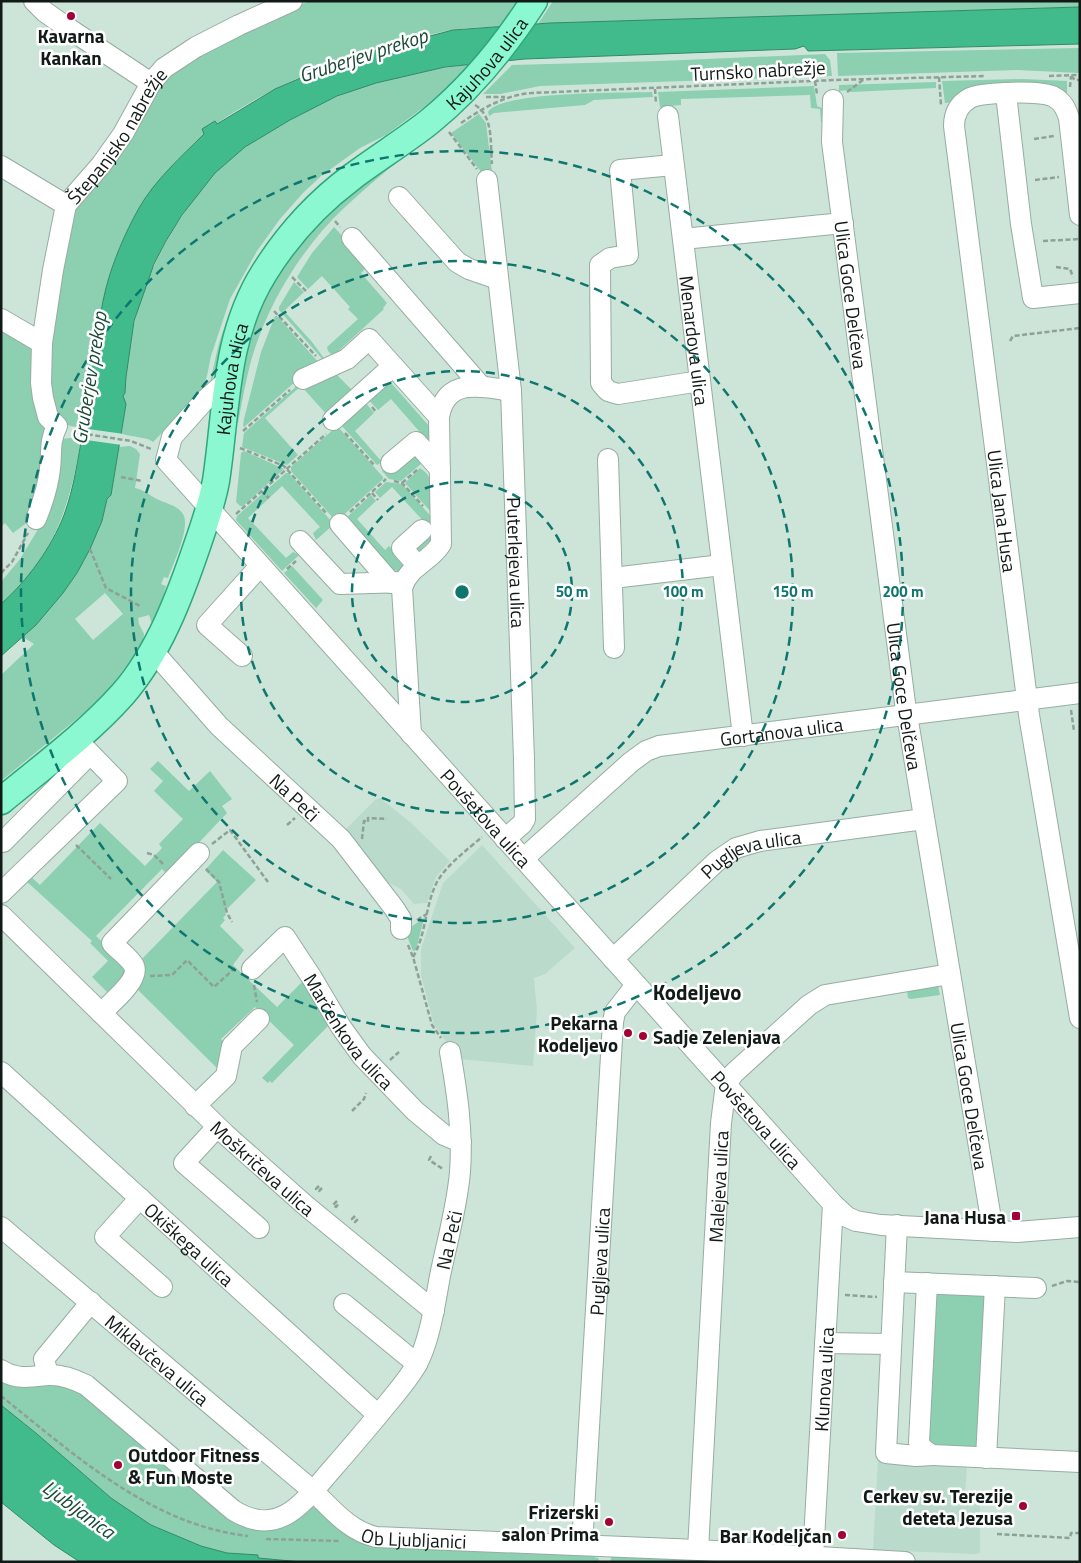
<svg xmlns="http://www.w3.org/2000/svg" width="1081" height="1563" viewBox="0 0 1081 1563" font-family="'Titillium Web',sans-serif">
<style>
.built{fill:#badbcb}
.green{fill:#8ccfb1;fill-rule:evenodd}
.water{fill:#41ba8c;stroke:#338a69}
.pier{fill:#cde5d9}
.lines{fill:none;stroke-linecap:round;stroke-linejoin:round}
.minor-casing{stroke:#96ada2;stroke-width:22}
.major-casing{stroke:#2fa77d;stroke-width:29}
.path{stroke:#8ea197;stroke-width:2.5;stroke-dasharray:5 2.5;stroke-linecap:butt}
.minor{stroke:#fff;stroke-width:20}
.major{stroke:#8cf8d2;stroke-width:26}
.ring{fill:none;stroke:#0f766e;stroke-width:2.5;stroke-dasharray:9 6}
.poi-dot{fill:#a20336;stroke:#fff;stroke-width:2}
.labels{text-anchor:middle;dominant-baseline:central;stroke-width:5;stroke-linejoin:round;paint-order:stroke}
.poi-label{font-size:19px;font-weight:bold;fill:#111a16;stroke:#fff;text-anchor:end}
.street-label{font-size:19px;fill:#111a16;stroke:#fff}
.water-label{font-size:20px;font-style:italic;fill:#194a37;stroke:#fff}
.quarter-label{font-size:21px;font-weight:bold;fill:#111a16;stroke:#fff}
.centre{fill:#0f766e;stroke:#fff;stroke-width:2.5}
.ring-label{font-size:15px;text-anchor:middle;font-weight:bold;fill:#0f766e;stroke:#fff;stroke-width:5;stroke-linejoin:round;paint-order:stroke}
</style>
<rect width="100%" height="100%" fill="#cde5d9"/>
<g class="built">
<polygon points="380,798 410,822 450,861 436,877 427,903 414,904 401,889 385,881 342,833 375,800"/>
<polygon points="482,845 575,948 545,974 534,978 537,1010 533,1066 459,1059 434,1025 421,976 421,949 443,883"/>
<polygon points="878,1460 967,1464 965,1497 980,1498 980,1553 976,1554 873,1550"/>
</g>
<g class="green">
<path d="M311,1H518L501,27C485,28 468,27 452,30C371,45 284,77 216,124L215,121L202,129L204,134C181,157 155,180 139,209C125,233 112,262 106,289C94,335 90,382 83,428L70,426L65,423L52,403L49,335L68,223L79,203L157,88L184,62L299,5Z"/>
<polygon points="553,1 1080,1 1080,7 538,24"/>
<polygon points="1080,48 1080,73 1017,70 838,76 837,53"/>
<polygon points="825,54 830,60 832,76 540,86 500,94 483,94 512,65 660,61"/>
<path d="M468,65L445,89L424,107L386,135L360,148L321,176L303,193L280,219L257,251L230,299L211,356L207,376L202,389L191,403L153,442L148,439L121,434L126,404L123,396L125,393C126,322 153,252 196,197C202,189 208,180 215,173C230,156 250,144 269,132C291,120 313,107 336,97C374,80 427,68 468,65Z"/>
<polygon points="1023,79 1067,81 1067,94 1057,87 1055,90 945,103 942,81"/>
<polygon points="936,82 936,88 851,92 848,90 839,91 839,85"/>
<polygon points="814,86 817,106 824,109 827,122 821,122 820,109 811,108 810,95 681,99 681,105 660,107 658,92"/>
<path d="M652,92L653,97L594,100L585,105L494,113L489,116L488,112C500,91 625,93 652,92Z"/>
<polygon points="479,114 486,123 492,172 482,173 451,133"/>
<path d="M428,137C399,160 371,183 344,208C304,246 272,297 255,348C247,372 243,398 238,423H236L243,348L254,319L280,270L331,207Z"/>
<path d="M381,142L348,166L216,371L210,383C214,366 217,348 223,331C250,253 306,180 381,142Z"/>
<polygon points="334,227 369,265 361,273 387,303 383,308 384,309 333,356 328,351 327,347 358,319 348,309 350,307 322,276 308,289 297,277 312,253"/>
<polygon points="294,282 304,292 284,311 312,342 326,361 325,362 279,310 279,307"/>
<polygon points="275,316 277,316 319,363 296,381 244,427 243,426 244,419 261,352"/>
<polygon points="4,329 27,343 32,351 45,426 46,447 28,522 13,533 5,523 1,527 1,334"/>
<polygon points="333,371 355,393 329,417 302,387"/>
<polygon points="386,383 392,384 429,426 431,430 432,446 391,399 378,410 368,399"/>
<polygon points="299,384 301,386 265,418 298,455 287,465 242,447 244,433"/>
<polygon points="365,402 374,413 355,431 382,462 377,465 341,425"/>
<polygon points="335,428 339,428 383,477 383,479 338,520 335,520 291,471 291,467"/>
<path d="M69,438L81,440C70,507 53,558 1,604V582L20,559L37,531L50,502L58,440Z"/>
<path d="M130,446L136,449L140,454L135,488C145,490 150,496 159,500C168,504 178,506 183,514C191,527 173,564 168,578L164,577L161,584L166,586L161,608L152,624L149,615L138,618L139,624L144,634L143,643L109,689L90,708L1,781V675L34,644L23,637L49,609L77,573L102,521L107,499L111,495L119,447ZM105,593L123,614L93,640L75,619Z"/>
<polygon points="244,451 284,469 243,506 240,506 236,502 241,453"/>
<polygon points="415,456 422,463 401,481 389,479 382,471 387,466"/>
<path d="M420,468C436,478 433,496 432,513L405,483Z"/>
<polygon points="286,473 289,473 332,522 332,526 316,540 313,533 320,527 282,486 248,518 286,558 293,552 299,555 282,571 236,520 237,516"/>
<polygon points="386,482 402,484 435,521 434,537 416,554 411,549 427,525 392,487 380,498 375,492"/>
<polygon points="371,495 376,501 357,519 385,550 389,546 403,560 404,567 399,572 392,569 346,518"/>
<polygon points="292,566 323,600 316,608 284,573"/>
<polygon points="158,761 189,791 210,771 232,799 222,806 227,813 168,875 162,869 96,936 127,966 129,971 111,996 92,977 108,961 90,943 92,941 25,880 30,876 40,885 100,823 145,866 162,848 159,844 183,819 154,791 163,781 150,769"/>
<polygon points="223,850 256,880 225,911 226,915 223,918 225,920 220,926 244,950 233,965 277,1007 302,982 306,979 329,1025 272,1083 270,1081 268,1083 262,1078 294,1045 255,1007 221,1039 227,1046 222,1073 138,990 135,986 144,976 140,961 217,882 205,870"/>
<polygon points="424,918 416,950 413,951 405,931"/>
<polygon points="938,986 940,995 911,999 908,998 907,991"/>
<polygon points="930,1291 989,1295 980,1449 928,1448"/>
<polygon points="1,1378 70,1384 238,1521 312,1507 317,1508 342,1528 592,1554 594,1557 598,1558 600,1562 302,1562 258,1558 257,1555 227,1553 201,1546 151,1525 111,1498 37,1434 1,1405"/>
<polygon points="612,1555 742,1562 610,1562"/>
</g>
<g class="water">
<path d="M1080,7V44L808,51L804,46L795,49L525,59L445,67L376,83L337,96L290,120L245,147L215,173L182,215L166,241L154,264L134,321L126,377L125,393L123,396L126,404L111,495L107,499L102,521L90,549L77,573L63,593L36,625L1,656V604C28,580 51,548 64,515C74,488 78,459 83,430C87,402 92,373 96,344C99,326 101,307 106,288C113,261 125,233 139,208C155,180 181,157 204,134L202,129L215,121L217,124L275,89L319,70L357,55L453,30L550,23Z"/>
<polygon points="1,1405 37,1434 111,1498 151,1525 201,1546 227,1553 258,1555 258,1558 302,1562 80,1562 54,1545 1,1502"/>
</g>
<polygon class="pier" points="81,428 124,434 122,445 79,439"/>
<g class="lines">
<defs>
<g id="minor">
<polyline points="34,1 45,12 65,26 151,83"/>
<polyline points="1006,94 1021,224 1033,298 1080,293"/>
<path id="s1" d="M833,100L832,142L905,703L993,1231"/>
<path id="s2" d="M668,116L743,736"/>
<polyline points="673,165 620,170 628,255 610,258 600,265 601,383 608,391 618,394 700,381"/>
<polyline points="1,166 66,205"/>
<path id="s3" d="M487,180L511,391L524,759L525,819L522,824L505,839"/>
<polyline points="399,197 457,262 469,269 498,279"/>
<path id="s4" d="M1080,215L1069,118C1066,109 1063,102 1054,97C1042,90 983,92 970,98C959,104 954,114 954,126L1029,715L1080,1018"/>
<polyline points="352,238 480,385"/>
<polyline points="683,239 843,223"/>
<polyline points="1,319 42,343"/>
<polyline points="303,379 347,359 369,339 439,417"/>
<path id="s5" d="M228,380L205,400L172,437L166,460L833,1204L847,1217L856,1221L881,1225L1017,1232L1080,1227"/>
<polyline points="333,420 393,366"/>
<polyline points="608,459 614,648"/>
<polyline points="391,463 416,442 440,469"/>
<path id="s6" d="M36,519C43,502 48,487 50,469C52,452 49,442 57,426L48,417L43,398L41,383L42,343L53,270L66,205L101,165L123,134L151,83L164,68L196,47L239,25L292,1"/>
<polyline points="340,524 391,583"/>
<polyline points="300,541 340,584 404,582"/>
<polyline points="418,566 402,548 422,530"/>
<polyline points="613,578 722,565"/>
<path id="s7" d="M153,651L219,726L341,839L394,908L401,919V929"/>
<polyline points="242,656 207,625 260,566"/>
<path d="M411,734L402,588C408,566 430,562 441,544L439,417C446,377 482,386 511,391"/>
<polyline points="3,842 90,754"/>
<path id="s8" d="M523,859L631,762L646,751L659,746L1080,693"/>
<polyline points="1,893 117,781 76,739"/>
<path id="s9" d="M1,915L225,1134L305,1205L434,1311"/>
<path id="s10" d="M613,959L717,861L736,848L760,841L924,819"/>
<path id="s11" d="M252,969L285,937L312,978L341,1027L362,1056L415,1111L444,1135L461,1142"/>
<path d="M101,1013C110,1004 140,980 134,966C130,958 118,950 112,943L199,853"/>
<path id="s12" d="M1,1072L378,1415"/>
<polyline points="195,1106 226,1076 232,1046 259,1019"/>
<polyline points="217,1127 184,1163 259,1228"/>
<polyline points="140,1198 105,1237 162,1287"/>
<polyline points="897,1225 886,1453 916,1456 933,1455"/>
<path id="s13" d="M1,1227L313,1491C332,1509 349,1531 376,1537L698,1550L905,1562"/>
<polyline points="894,1282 1036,1288"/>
<path d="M927,1283L919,1442C921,1449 926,1452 933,1455L1080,1462"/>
<polyline points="344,1304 417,1364"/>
<polyline points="825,1343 891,1344"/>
<path id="s14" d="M1,1370C17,1380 30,1377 48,1375C61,1374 74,1379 86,1385L233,1510C276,1537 300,1507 327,1475C347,1452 368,1428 388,1403C398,1391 409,1378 417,1364C430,1340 435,1303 440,1276C447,1242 457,1207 460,1172C463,1131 457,1092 450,1052"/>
<polyline points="48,1375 44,1359 91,1302"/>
<polyline points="986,1458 995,1286"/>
<path id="s15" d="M582,1545L613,1022L615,1012L636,985"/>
<path id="s16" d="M698,1550L721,1123L726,1084L734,1073L809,1005L825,995L950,974"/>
<path id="s17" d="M813,1557L833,1204"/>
</g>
<g id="major">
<path id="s18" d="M1,801C42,767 86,735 122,695C159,653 180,596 198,543C205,523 212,502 216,481C227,409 224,337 264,273C287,236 317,203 352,177C377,158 405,141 429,122C471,88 505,46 534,1"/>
</g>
</defs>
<use href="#minor" class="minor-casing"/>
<use href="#major" class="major-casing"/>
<g class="path">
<polyline points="1049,76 1080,75"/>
<polyline points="1071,76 1075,80 1080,80"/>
<polyline points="939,77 941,105"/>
<polyline points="815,81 817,94"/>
<polyline points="1070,87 1071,76"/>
<polyline points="655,89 656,104"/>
<polyline points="847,92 863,80"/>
<polyline points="486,97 505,97"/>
<path d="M475,105C494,116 490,145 492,164"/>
<path d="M461,123C483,108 505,95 532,93L835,80L986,76"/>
<polyline points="449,132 477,169"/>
<polyline points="1034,139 1054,136"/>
<polyline points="1035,180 1059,177"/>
<polyline points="335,221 340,227"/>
<polyline points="1043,241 1080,239"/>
<polyline points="1056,267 1070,269 1073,277"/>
<polyline points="292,277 306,291"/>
<polyline points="274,311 316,356"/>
<polyline points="1010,341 1013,336 1080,328"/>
<polyline points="372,407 376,412"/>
<polyline points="243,431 290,390"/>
<polyline points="73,432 131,441 151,449"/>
<polyline points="345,433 375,466"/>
<polyline points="240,448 284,466 327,514"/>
<polyline points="121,477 142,481"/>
<polyline points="394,481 402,483 423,506"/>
<polyline points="402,483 418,469"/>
<polyline points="261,491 269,498"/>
<polyline points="372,493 378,500"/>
<polyline points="350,512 386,479"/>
<polyline points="236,514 326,434"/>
<polyline points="90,549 106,588 140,606"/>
<polyline points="287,569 296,561"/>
<polyline points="1,573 12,562 28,533"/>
<polyline points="1071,710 1074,731"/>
<polyline points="287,825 295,818"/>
<polyline points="362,839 364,821 368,822 368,818 387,819"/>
<polyline points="212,844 230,830 268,882"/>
<polyline points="76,845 111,879"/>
<polyline points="147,853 154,855 164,865"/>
<polyline points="206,869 219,882 227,913 232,922"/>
<polyline points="417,920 427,914"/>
<polyline points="408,945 413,957 432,1025 441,1038"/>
<path d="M413,957C426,935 425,907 436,884C444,867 468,849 482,837"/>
<polyline points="150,976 172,975 187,960 214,987 235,968"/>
<polyline points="254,985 257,1002"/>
<polyline points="390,1060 399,1052"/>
<polyline points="352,1111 364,1099 366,1093"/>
<polyline points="431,1156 429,1160 443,1169"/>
<polyline points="319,1186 316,1189 319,1191 322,1188"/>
<polyline points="337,1201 333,1205 336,1207 339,1203"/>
<polyline points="355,1216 352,1219 355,1222 358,1219"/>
<polyline points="1052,1286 1067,1281 1080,1282"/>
<polyline points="845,1295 877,1297"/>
<path d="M1,1396C75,1455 151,1525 248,1536"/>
<polyline points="997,1534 1070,1538 1071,1533 1080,1533"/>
<polyline points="266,1539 341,1541"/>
</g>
<use href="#minor" class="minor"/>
<use href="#major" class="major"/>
</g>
<g class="ring">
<circle cx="462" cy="592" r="110"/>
<circle cx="462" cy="592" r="221"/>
<circle cx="462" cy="592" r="331"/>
<circle cx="462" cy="592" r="441"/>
</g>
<g class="poi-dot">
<circle cx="71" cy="16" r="5"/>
<circle cx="628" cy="1033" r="5"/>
<circle cx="643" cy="1036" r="5"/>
<rect x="1011" y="1211" width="10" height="10" rx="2.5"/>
<circle cx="118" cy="1465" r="5"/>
<circle cx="1023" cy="1506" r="5"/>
<circle cx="609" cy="1522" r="5"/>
<circle cx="842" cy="1535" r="5"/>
</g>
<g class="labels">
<g class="poi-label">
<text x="71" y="35" text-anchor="middle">Kavarna<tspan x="71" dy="22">Kankan</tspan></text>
<text x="618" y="1022">Pekarna<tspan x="618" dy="22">Kodeljevo</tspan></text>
<text x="653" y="1036" text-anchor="start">Sadje Zelenjava</text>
<text x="1006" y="1216">Jana Husa</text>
<text x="128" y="1454" text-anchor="start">Outdoor Fitness<tspan x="128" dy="22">&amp; Fun Moste</tspan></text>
<text x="1013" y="1495">Cerkev sv. Terezije<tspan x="1013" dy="22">deteta Jezusa</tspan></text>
<text x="599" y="1511">Frizerski<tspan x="599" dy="22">salon Prima</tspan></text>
<text x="832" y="1535">Bar Kodeljčan</text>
</g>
<g class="street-label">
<text stroke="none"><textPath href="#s18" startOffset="920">Kajuhova ulica</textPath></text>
<text transform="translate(758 70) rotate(-3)">Turnsko nabrežje</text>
<text stroke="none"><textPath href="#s6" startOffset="410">Štepanjsko nabrežje</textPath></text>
<text stroke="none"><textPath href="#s1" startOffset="196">Ulica Goce Delčeva</textPath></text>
<text stroke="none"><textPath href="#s2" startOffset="226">Menardova ulica</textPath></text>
<text stroke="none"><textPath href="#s18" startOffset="500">Kajuhova ulica</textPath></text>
<text stroke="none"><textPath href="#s4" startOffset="631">Ulica Jana Husa</textPath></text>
<text stroke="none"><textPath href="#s3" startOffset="384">Puterlejeva ulica</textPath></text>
<text stroke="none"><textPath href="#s1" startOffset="601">Ulica Goce Delčeva</textPath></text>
<text stroke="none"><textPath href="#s8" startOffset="301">Gortanova ulica</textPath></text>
<text stroke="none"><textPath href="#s7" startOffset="204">Na Peči</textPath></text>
<text stroke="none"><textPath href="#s5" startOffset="584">Povšetova ulica</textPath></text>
<text stroke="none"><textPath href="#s10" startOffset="178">Pugljeva ulica</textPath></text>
<text stroke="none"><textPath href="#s11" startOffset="160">Marčenkova ulica</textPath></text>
<text stroke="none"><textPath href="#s1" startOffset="1006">Ulica Goce Delčeva</textPath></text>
<text stroke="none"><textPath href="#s5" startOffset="989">Povšetova ulica</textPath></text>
<text stroke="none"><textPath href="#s9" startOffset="364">Moškričeva ulica</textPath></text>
<text stroke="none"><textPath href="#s16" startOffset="364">Malejeva ulica</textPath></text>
<text stroke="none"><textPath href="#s14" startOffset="666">Na Peči</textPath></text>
<text stroke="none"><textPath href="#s12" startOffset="255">Okiškega ulica</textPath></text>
<text stroke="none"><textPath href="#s15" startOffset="284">Pugljeva ulica</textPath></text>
<text stroke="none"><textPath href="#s13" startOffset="205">Miklavčeva ulica</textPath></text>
<text stroke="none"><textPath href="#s17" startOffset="178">Klunova ulica</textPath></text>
<text stroke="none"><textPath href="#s13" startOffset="526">Ob Ljubljanici</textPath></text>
</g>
<g class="water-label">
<text transform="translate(363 55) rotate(-18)">Gruberjev prekop</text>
<text transform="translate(89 378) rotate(-81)">Gruberjev prekop</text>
<text transform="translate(79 1509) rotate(36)">Ljubljanica</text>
</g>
<g class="quarter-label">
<text x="697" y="992">Kodeljevo</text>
</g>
</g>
<circle cx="462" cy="592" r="8" class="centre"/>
<g class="ring-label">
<text x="572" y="597">50 m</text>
<text x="683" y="597">100 m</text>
<text x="793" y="597">150 m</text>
<text x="903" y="597">200 m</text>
</g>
<rect width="1081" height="1563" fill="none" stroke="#111a16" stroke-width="5"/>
</svg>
